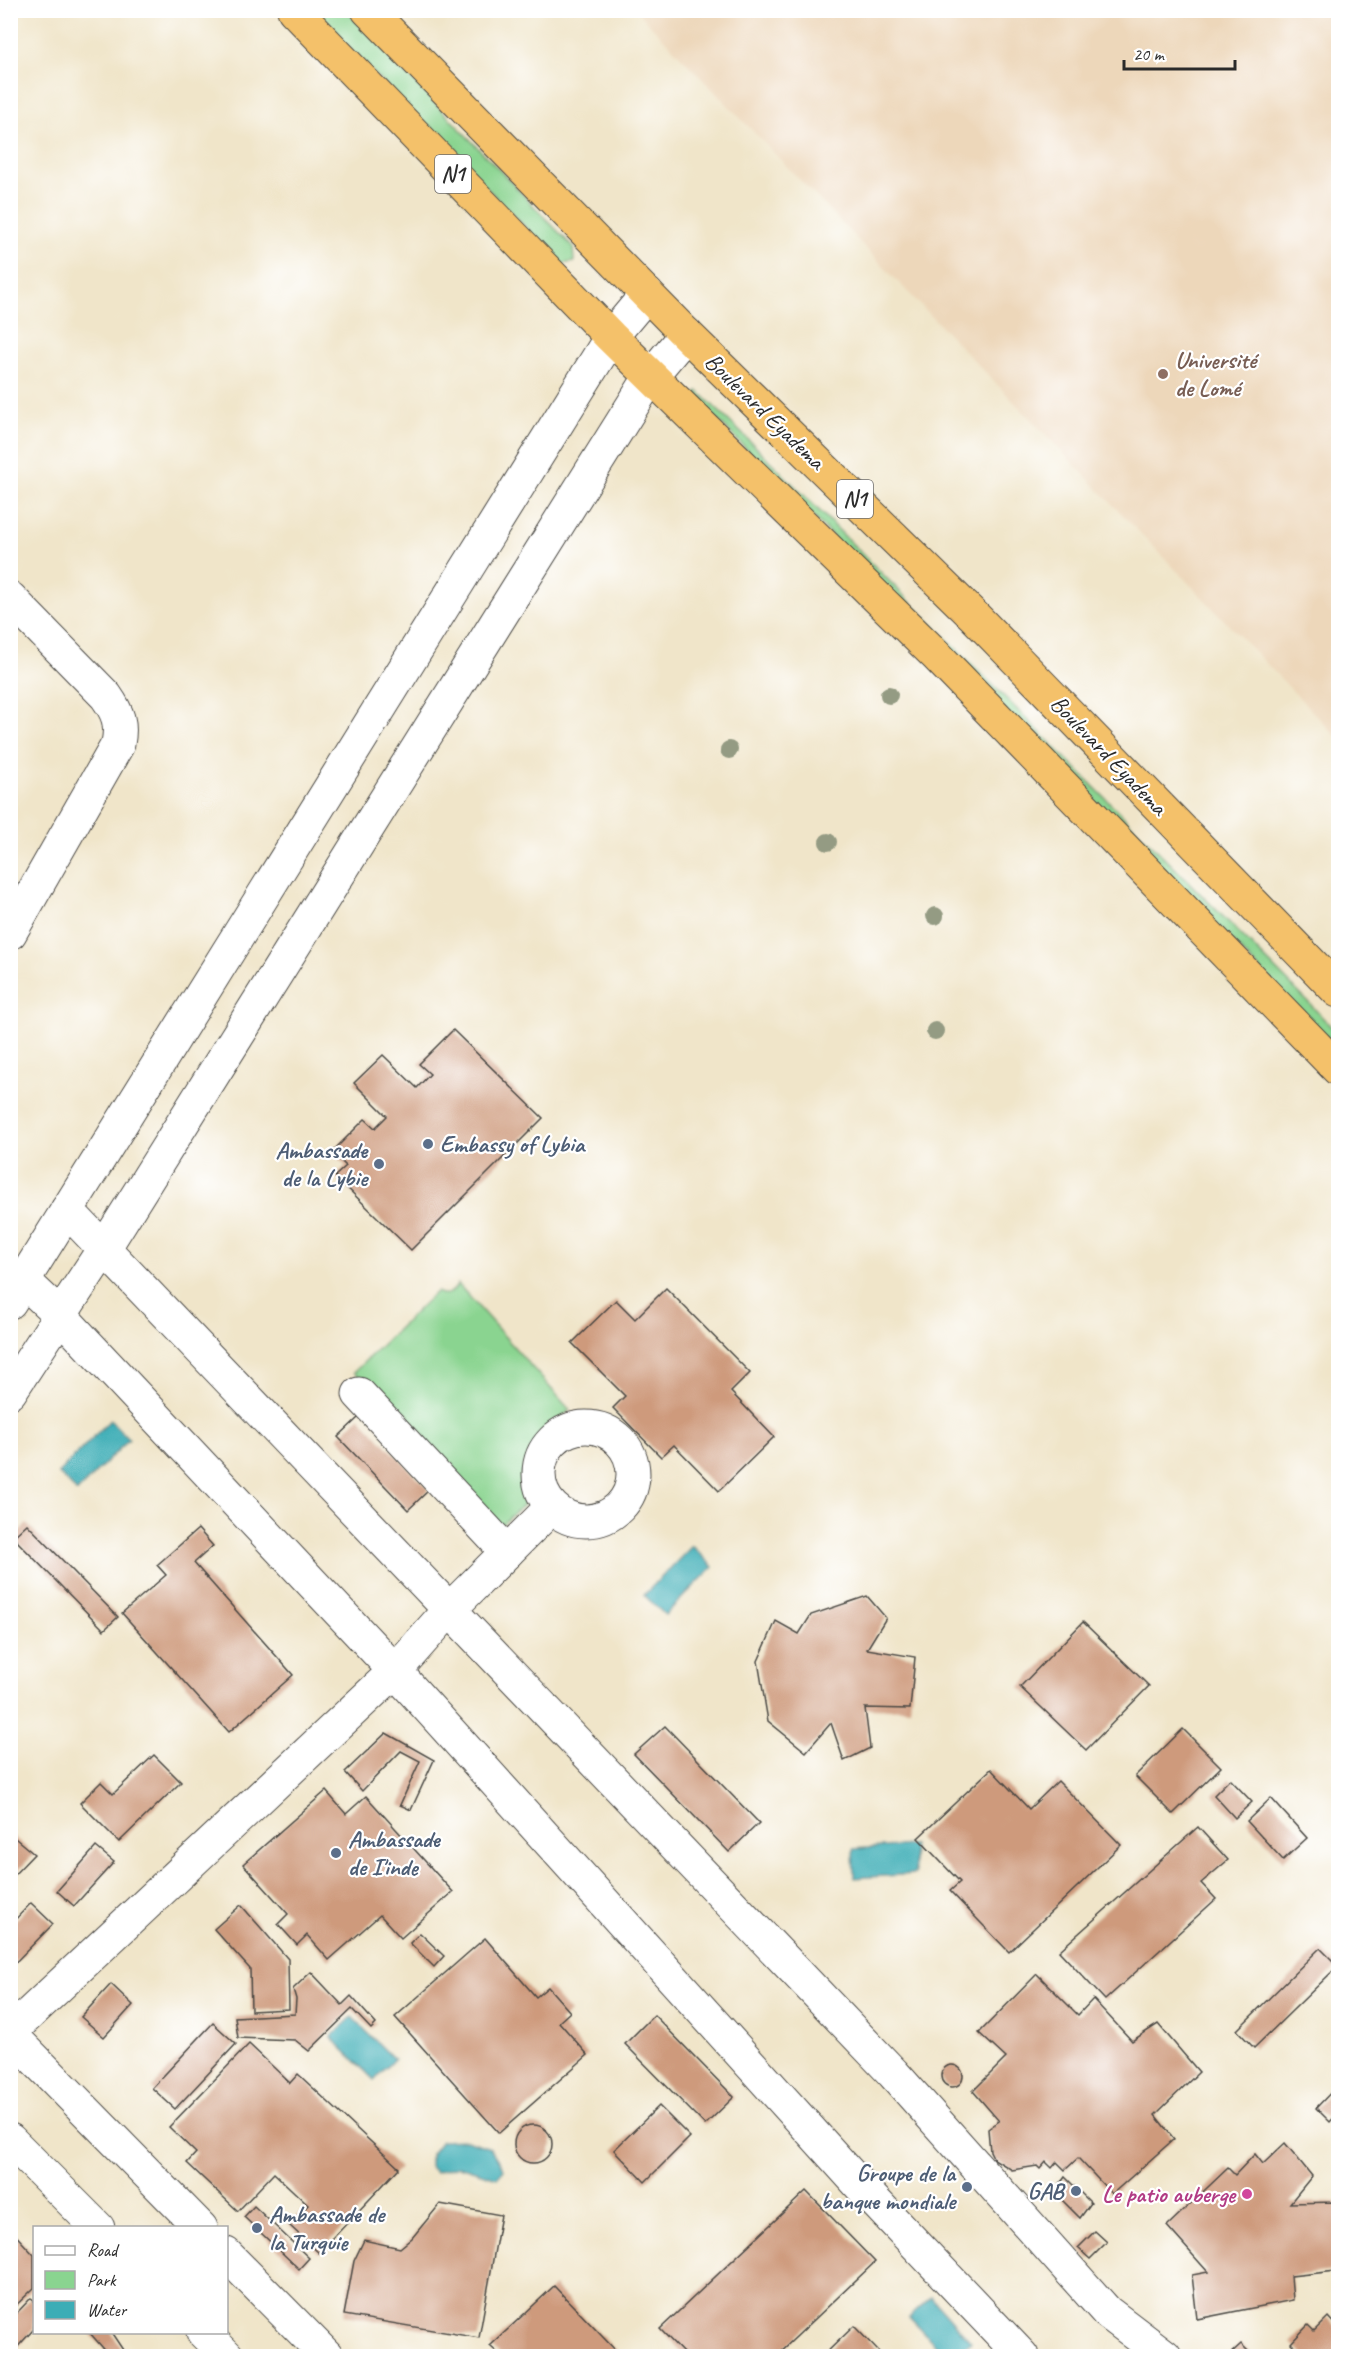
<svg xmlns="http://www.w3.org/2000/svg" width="1349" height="2367" viewBox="0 0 1349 2367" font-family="Caveat,sans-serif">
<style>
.built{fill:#edd7ba}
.green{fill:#8ad490;stroke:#5a805e;stroke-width:1.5}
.water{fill:#3cadb6;stroke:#346c70;stroke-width:1.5}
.building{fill:#ce9a7b}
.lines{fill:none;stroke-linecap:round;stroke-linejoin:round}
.minor-casing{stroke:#494743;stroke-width:35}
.highway-casing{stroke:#494743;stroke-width:35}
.minor{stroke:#fff;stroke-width:33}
.highway{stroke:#f4c16b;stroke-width:33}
.tree{fill:#949b83}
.education-dot{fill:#8d6e63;stroke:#fff;stroke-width:2}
.service-dot{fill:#5c6f8a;stroke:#fff;stroke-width:2}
.hotel-dot{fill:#d1479c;stroke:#fff;stroke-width:2}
.labels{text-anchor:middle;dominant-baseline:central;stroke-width:4.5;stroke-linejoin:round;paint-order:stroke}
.shield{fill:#fff;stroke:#6b6b6b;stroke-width:1.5}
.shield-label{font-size:22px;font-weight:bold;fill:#2b2b2b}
.education-label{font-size:24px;font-weight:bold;fill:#785e54;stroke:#fff;text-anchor:start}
.street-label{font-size:24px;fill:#2b2b2b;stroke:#fff}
.service-label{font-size:24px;font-weight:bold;fill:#4e5e75;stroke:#fff;text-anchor:start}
.hotel-label{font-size:24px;font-weight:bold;fill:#b23c85;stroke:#fff;text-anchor:end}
</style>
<rect width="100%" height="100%" fill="#fff"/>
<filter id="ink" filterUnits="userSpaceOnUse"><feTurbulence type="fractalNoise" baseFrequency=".0167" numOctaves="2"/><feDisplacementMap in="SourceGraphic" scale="12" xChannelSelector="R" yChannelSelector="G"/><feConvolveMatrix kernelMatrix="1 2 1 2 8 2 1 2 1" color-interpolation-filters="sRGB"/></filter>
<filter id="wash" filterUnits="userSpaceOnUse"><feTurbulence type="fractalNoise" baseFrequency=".008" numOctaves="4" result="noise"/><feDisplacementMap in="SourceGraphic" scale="24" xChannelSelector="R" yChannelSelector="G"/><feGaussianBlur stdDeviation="1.35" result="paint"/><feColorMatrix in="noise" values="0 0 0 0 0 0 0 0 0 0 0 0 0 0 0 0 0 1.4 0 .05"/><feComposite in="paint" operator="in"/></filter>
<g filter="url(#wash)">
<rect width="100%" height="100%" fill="#f0e5c9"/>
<polygon class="built" points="637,11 1338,11 1338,738"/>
<g class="green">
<polygon points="312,11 347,11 573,247 574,262 562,264"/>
<polygon points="698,391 758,449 1309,1003 1338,1034 1338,1049 694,396"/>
<path d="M458,1284L570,1410C539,1439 523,1450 533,1496L500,1526L354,1372L436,1292C446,1297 452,1294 458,1284Z"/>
</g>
<g class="water">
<polygon points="110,1420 129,1439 77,1492 58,1473"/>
<polygon points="692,1546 713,1567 665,1615 644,1595"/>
<polygon points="913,1845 915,1874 854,1878 853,1849"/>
<polygon points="352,2017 394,2059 374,2080 331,2037"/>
<polygon points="466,2140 490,2148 504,2170 497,2178 459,2166 435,2172 430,2167 430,2155 441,2141"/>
<polygon points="931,2297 971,2342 955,2356 946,2356 909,2317"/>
</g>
<g id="blocks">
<g class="building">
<polygon points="453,1030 543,1118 411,1250 335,1176 346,1166 332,1152 365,1119 375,1128 387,1116 354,1083 383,1055 417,1088 430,1074 419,1064"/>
<polygon points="666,1288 750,1373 731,1392 774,1437 719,1491 674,1445 661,1457 613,1408 625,1396 572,1343 616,1300 635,1319"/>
<polygon points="359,1417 429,1490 408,1510 338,1437"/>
<polygon points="27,1524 118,1617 104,1630 13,1537"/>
<polygon points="198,1529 213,1546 194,1563 293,1675 229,1732 122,1613 166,1575 157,1565"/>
<polygon points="867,1596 886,1618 867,1649 915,1657 910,1709 865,1708 870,1748 844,1761 831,1723 806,1752 768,1721 758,1661 776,1621 799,1634 811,1615"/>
<polygon points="1083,1622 1149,1686 1086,1750 1020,1687"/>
<polygon points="665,1726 759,1823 729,1852 634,1754"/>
<polygon points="1183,1729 1221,1767 1173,1814 1135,1776"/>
<polygon points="386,1733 434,1760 411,1810 400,1805 420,1761 401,1751 362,1791 345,1772"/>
<polygon points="154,1755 181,1782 119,1842 80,1803 101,1782 113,1794"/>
<polygon points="991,1769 1029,1809 1058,1781 1121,1845 1009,1952 950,1891 960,1882 918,1838"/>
<polygon points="1230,1779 1252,1802 1235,1818 1214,1795"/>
<polygon points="326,1791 346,1814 366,1796 453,1892 401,1938 380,1915 329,1960 307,1935 297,1945 278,1924 288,1914 243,1864"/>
<polygon points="1271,1798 1307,1838 1283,1860 1247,1821"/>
<polygon points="1198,1827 1228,1860 1201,1883 1216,1899 1105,2000 1059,1951"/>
<polygon points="10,1834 34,1854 10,1879"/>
<polygon points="96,1847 114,1862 74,1906 57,1891"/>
<polygon points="31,1903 53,1924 10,1968 10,1925"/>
<polygon points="241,1905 288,1959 289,2009 251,2011 250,1969 214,1929"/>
<polygon points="420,1933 444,1956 434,1967 410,1943"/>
<polygon points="485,1938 536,1997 548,1987 570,2012 559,2022 588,2055 499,2133 395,2017"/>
<polygon points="1320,1948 1338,1966 1254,2048 1237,2030"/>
<polygon points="311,1972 342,2005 351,1996 376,2024 371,2029 352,2009 309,2051 295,2040 238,2038 235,2017 295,2014 296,1999 293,1989"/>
<polygon points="1037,1974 1078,2015 1093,1999 1132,2041 1158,2024 1199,2072 1155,2115 1174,2139 1112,2194 1078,2158 1065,2170 1057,2162 1052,2168 1046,2162 1040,2169 1037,2166 1012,2170 994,2159 990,2151 988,2129 999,2121 973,2091 1006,2058 979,2033"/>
<polygon points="111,1984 133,2005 104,2037 81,2017"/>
<polygon points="654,2015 734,2097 705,2125 625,2044"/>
<polygon points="213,2023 236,2044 175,2109 152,2088"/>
<polygon points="249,2044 290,2083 298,2074 399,2168 319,2253 289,2225 308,2205 274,2173 238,2211 187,2163 196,2153 169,2127"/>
<circle cx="952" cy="2076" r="11"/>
<polygon points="1338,2085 1338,2113 1330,2122 1316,2108"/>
<polygon points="659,2106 690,2137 645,2182 614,2150"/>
<circle cx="533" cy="2144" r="19"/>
<polygon points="1285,2143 1312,2176 1290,2203 1338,2202 1336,2271 1291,2276 1293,2300 1197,2319 1192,2275 1208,2272 1167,2226 1228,2168 1235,2175 1255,2154 1263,2164"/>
<polygon points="1065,2177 1091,2203 1080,2218 1054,2192"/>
<polygon points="806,2191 875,2262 776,2356 686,2356 660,2329"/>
<polygon points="440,2204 501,2215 479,2338 344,2315 354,2261 364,2240 400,2248 412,2238"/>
<polygon points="254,2206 309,2258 299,2269 244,2217"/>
<polygon points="10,2229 34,2255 34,2288 10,2311"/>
<polygon points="1095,2231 1107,2242 1090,2259 1078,2248"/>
<polygon points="554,2286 621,2356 501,2356 490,2346"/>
<polygon points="31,2298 34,2300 34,2329 10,2355 10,2320"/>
<polygon points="1328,2317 1338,2328 1338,2348 1331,2356 1304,2356 1291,2343 1308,2325 1314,2331"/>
<polygon points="854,2326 881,2354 878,2356 823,2356"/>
<polygon points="89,2332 111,2332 127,2356 110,2356"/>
<polygon points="1241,2344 1253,2356 1228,2356"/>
</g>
</g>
</g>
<g filter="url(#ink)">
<use href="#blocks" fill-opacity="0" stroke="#494743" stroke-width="1.5"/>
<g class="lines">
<defs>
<g id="minor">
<path d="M10,598L106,696C118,713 122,723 118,744L10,933"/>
<polyline points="67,1210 893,2073 1107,2312 1165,2356"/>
<polyline points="24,1281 60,1315 395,1671 866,2192 1022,2356"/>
<polyline points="10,1302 611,337 647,294"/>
<polyline points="10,1392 105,1247 651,376 686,334"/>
<polyline points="359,1394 507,1552"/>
<circle cx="586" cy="1474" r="47"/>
<polyline points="10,2032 395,1671 449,1610 552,1507"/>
<polyline points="10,2034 201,2228"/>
<polyline points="10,2140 98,2228"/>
<polyline points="226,2254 327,2356"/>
<polyline points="203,2332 227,2356"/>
</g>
<g id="highway">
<polyline points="294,10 611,337 937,656 1338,1069"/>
<polyline points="368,10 686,334 976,618 1338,991"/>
</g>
</defs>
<use href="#minor" class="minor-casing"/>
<use href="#highway" class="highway-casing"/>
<use href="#minor" class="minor"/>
<use href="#highway" class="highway"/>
</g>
<g class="tree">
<circle cx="889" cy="695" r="9"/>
<circle cx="729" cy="750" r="9"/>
<circle cx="828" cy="842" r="9"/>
<circle cx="935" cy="916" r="9"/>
<circle cx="935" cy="1031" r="9"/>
</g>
</g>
<circle class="education-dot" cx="1163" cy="374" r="6"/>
<g class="service-dot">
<circle cx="428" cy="1144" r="6"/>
<circle cx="379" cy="1164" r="6"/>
<circle cx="336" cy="1853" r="6"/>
<circle cx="967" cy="2187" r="6"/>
<circle cx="1076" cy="2191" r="6"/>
<circle cx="257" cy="2228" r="6"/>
</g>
<circle class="hotel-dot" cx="1247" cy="2194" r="6"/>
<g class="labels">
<g class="shield">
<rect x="435" y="155" width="36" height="38" rx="4.5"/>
<rect x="837" y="480" width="36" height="38" rx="4.5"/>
</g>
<g class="shield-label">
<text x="453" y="174">N1</text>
<text x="855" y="499">N1</text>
</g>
<g class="education-label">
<text x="1175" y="360">Université<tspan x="1175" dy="28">de Lomé</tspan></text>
</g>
<g class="street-label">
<text transform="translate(765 411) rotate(44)">Boulevard Eyadema</text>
<text transform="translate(1109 755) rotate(46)">Boulevard Eyadema</text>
</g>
<g class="service-label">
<text x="440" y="1144">Embassy of Lybia</text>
<text x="367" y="1150" text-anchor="end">Ambassade<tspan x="367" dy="28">de la Lybie</tspan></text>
<text x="348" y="1839">Ambassade<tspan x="348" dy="28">de I'inde</tspan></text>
<text x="955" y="2173" text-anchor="end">Groupe de la<tspan x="955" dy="28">banque mondiale</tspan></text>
<text x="1064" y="2191" text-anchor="end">GAB</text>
<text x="269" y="2214">Ambassade de<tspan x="269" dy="28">la Turquie</tspan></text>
</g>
<g class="hotel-label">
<text x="1235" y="2194">Le patio auberge</text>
</g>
</g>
<rect width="1349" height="2367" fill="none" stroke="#fff" stroke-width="36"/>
<rect x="33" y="2226" width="195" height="108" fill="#ffffff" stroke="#aaaaaa" stroke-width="1.5"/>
<rect x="45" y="2246" width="30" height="9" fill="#ffffff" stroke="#aaaaaa" stroke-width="1.5"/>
<text x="87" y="2256" font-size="18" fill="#2b2b2b">Road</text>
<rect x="45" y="2271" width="30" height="18" fill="#8ad490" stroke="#aaaaaa" stroke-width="1.5"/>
<text x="87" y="2286" font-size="18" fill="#2b2b2b">Park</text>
<rect x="45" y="2301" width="30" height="18" fill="#3cadb6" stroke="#aaaaaa" stroke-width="1.5"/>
<text x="87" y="2316" font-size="18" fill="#2b2b2b">Water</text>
<path d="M1124 60v9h111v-9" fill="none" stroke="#2b2b2b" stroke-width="3"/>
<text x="1133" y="60" font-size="18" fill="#2b2b2b" stroke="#ffffff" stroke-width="4.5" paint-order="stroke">20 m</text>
</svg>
